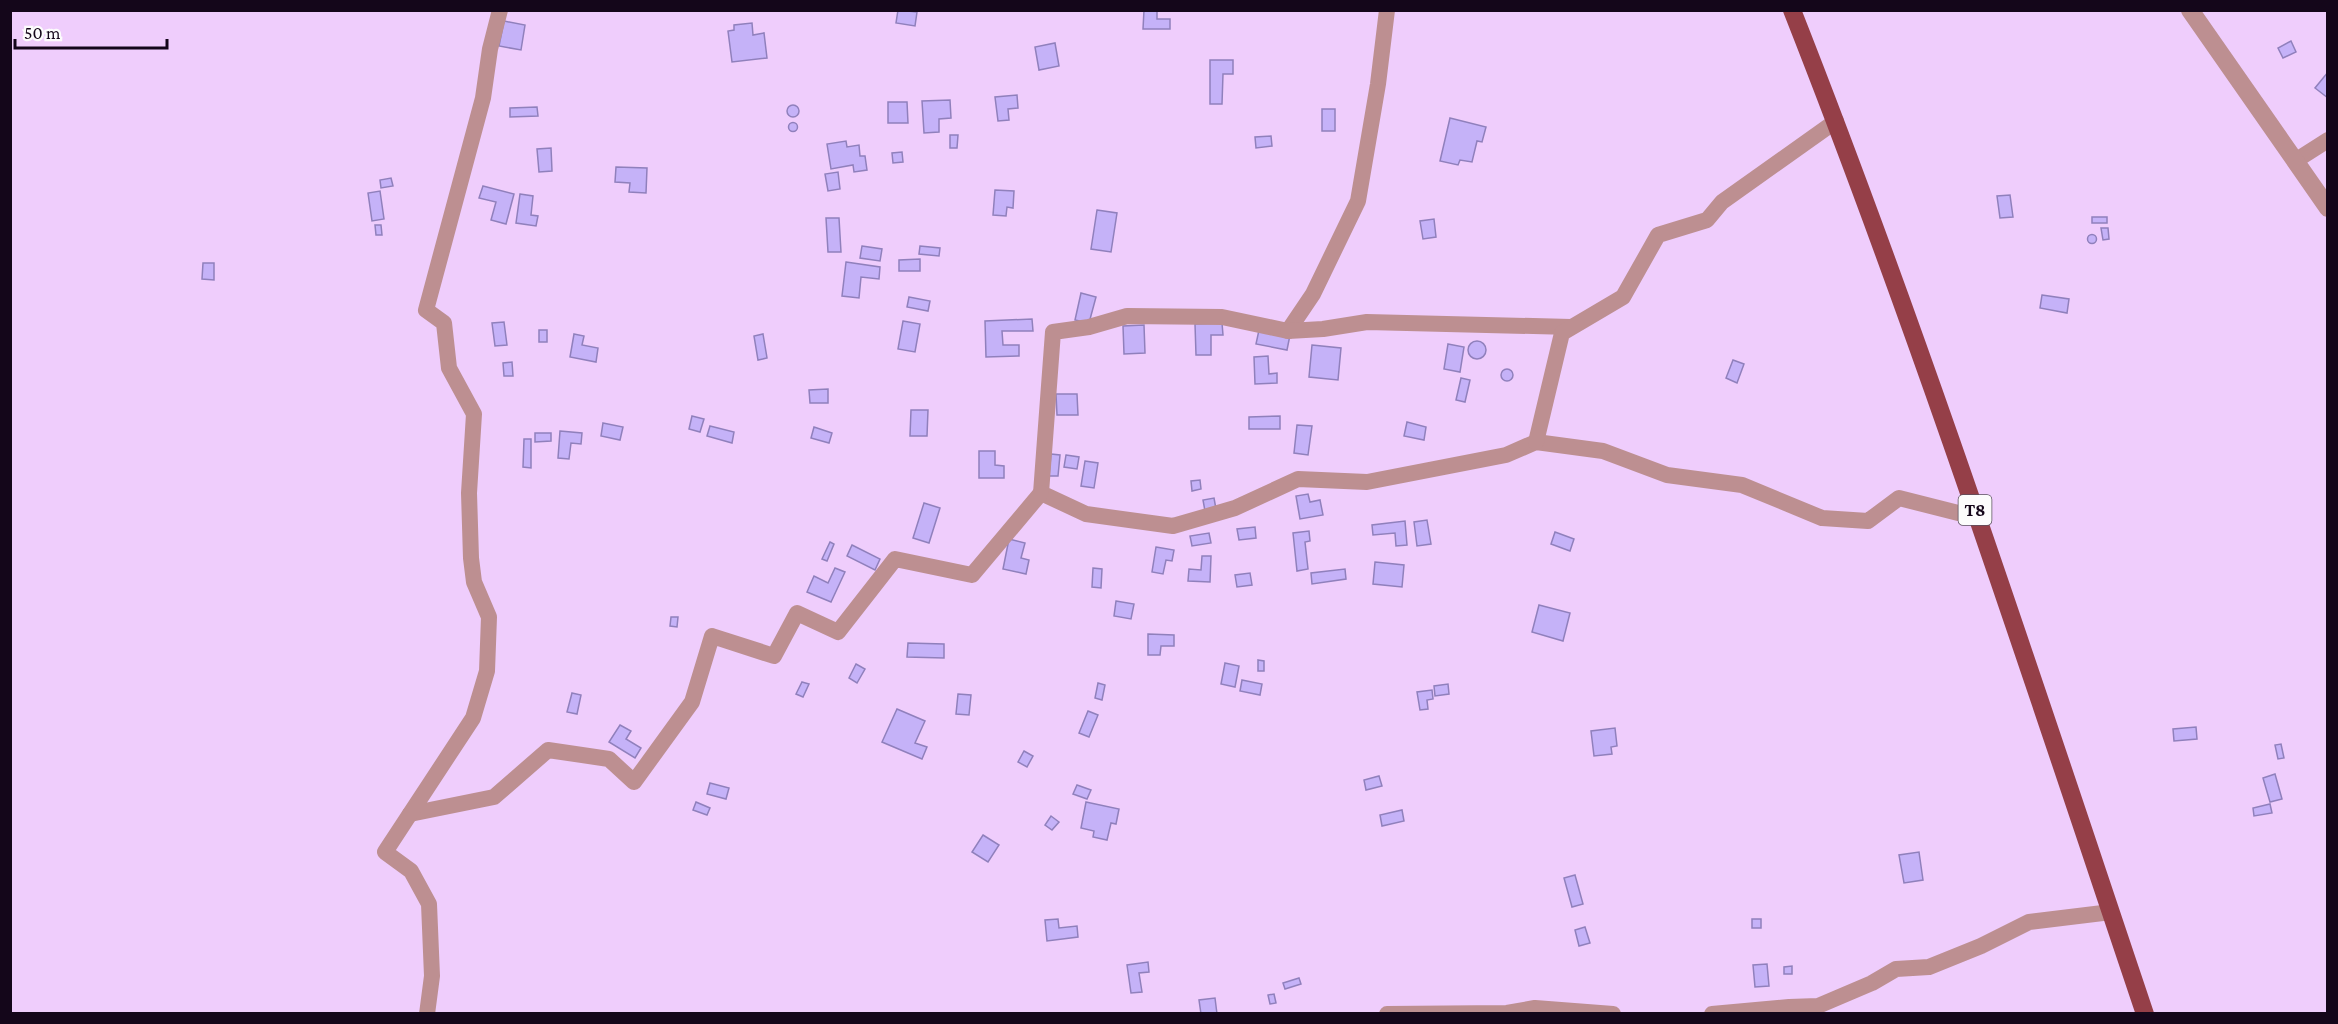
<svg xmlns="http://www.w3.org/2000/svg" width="2338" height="1024" viewBox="0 0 2338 1024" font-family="'Crimson Pro',serif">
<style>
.building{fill:#c5b2f8;stroke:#9080bc;stroke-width:1.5}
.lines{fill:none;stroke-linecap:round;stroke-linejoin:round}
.minor{stroke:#bd8f91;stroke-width:16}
.tertiary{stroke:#bd8f91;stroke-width:18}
.trunk{stroke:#953f48;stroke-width:18}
.labels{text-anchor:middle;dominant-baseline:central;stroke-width:4.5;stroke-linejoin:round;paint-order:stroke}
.shield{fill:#fcfcfc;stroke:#5a505e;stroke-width:1.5}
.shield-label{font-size:18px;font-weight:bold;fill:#14061a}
</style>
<rect width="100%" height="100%" fill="#efcdfc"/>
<g class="building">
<polygon points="898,10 917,12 915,26 896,23"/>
<polygon points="1144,10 1157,10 1157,19 1170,19 1170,29 1143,29"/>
<polygon points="504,21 525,25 521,50 499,46"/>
<polygon points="752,23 753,35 764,33 767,58 732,62 728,31 734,30 734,25"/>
<polygon points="2291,41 2296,52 2283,58 2278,48"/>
<polygon points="1055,43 1059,66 1039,70 1035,47"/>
<polygon points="1210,60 1233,60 1233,74 1223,74 1222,104 1210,104"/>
<polygon points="2328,72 2328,98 2315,88"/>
<polygon points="1017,95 1018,108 1008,109 1009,120 998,121 995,97"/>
<polygon points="950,100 951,118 939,119 939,132 924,133 922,101"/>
<polygon points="888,102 907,102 908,123 888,123"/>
<circle cx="793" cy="111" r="6"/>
<polygon points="537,107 538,116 510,117 510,108"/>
<rect x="1322" y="109" width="13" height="22"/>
<polygon points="1450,118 1486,127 1482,142 1477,141 1472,162 1460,160 1458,165 1440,161"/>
<circle cx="793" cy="127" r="4.5"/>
<polygon points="950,135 958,135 957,148 950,148"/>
<polygon points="1271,136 1272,146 1256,148 1255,137"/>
<polygon points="846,141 847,147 859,145 860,156 865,156 867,170 854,172 853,165 831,169 827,144"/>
<polygon points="551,148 552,171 539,172 537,149"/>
<polygon points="902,152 903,162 893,163 892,153"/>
<polygon points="616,167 647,168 646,193 629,192 630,183 615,182"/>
<polygon points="838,172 840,189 828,191 825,174"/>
<polygon points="391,178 393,186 381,188 380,180"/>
<polygon points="483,186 514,194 506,224 491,220 496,202 479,198"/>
<polygon points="995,190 1014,191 1013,208 1007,207 1006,216 993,215"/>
<polygon points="380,191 384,219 372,221 368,193"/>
<polygon points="520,194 533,196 531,215 538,216 536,226 516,223"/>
<polygon points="2010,195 2013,217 2000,218 1997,196"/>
<polygon points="1097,210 1117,213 1111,252 1091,249"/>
<rect x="2092" y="217" width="15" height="6"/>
<polygon points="826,218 839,218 841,252 828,252"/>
<polygon points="1434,219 1436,237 1423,239 1420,221"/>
<polygon points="375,225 381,225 382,235 376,235"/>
<polygon points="2101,228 2108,228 2109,239 2103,240"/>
<circle cx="2092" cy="239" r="4.5"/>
<polygon points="862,246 882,249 880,261 860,258"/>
<polygon points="920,246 940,248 939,256 919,254"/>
<polygon points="920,259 920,271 899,271 899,260"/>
<polygon points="846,262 880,267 879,279 861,277 859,298 842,296"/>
<polygon points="203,263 214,263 214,280 202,279"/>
<polygon points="1081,293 1096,297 1089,323 1075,320"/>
<polygon points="2042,295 2069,299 2067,313 2040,308"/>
<polygon points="909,297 930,301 928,311 907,307"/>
<polygon points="1032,319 1033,331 1002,331 1003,345 1019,345 1019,356 986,357 985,321"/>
<polygon points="903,321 920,324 915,352 898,349"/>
<polygon points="504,322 507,345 495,346 492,323"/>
<polygon points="1222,323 1223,335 1211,335 1211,355 1196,355 1195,324"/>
<polygon points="1144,325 1145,353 1124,354 1123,326"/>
<rect x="539" y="330" width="8" height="12"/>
<polygon points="1259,330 1290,335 1287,350 1256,344"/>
<polygon points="574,334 584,336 582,345 598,348 596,362 570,357"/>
<polygon points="763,334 767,358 758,360 754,336"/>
<circle cx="1477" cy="350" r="9"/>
<polygon points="1448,344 1464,347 1460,372 1444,369"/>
<polygon points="1312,345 1341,348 1338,380 1309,377"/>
<polygon points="1268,356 1269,374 1277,373 1277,383 1255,384 1254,357"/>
<polygon points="1733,360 1744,364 1737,383 1726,378"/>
<polygon points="512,362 513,376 504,376 503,363"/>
<circle cx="1507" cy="375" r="6"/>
<polygon points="1461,378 1470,380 1465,402 1456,400"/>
<polygon points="828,389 828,403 810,403 809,390"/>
<polygon points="1056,394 1077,394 1078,415 1057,415"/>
<polygon points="911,410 928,410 927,436 910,436"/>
<polygon points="692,416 704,419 700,432 689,429"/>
<polygon points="1280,416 1280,429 1249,429 1249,417"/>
<polygon points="1407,422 1426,427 1424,440 1404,436"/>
<polygon points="603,423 623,427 620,440 601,436"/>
<polygon points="1297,425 1312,426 1308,455 1294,453"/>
<polygon points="710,426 734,432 732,443 707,436"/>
<polygon points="814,427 832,433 829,443 811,438"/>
<polygon points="560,431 582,433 581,444 571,443 569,459 558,458"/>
<polygon points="535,433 551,433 551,441 535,442"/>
<polygon points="524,439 531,439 531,468 523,467"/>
<polygon points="979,451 995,451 995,465 1004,466 1004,478 979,478"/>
<polygon points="1051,454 1060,455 1058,476 1049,476"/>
<polygon points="1066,455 1079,457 1077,469 1064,467"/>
<polygon points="1085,461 1098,463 1094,488 1081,486"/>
<polygon points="1200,480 1201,489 1192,491 1191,481"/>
<polygon points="1308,494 1310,502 1320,500 1323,515 1300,519 1296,496"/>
<polygon points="1214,498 1216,509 1205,511 1203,500"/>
<polygon points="924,503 940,508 929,543 913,538"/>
<polygon points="1427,520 1431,544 1417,546 1414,522"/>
<polygon points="1405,521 1407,545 1396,546 1395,533 1373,535 1372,525"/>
<polygon points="1255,527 1256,538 1239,540 1237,529"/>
<polygon points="1309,531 1310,541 1305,542 1308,569 1297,571 1293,533"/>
<polygon points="1555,532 1574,539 1570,551 1551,544"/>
<polygon points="1209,533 1211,543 1192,546 1190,536"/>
<polygon points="1009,539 1025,543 1021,558 1029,560 1026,574 1003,569"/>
<polygon points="830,542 834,544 827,561 822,559"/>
<polygon points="852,545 880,559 875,570 847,556"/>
<polygon points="1156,547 1174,550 1172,561 1166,560 1163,574 1152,572"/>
<polygon points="1202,556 1211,556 1210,582 1188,581 1189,569 1201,570"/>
<polygon points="1375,562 1404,565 1402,587 1373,584"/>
<polygon points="835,568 845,572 831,602 807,592 814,576 828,583"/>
<polygon points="1093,568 1102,569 1101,588 1092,587"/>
<polygon points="1345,569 1346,579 1312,584 1311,573"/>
<polygon points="1250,573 1252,585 1237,587 1235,575"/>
<polygon points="1116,601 1134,604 1131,619 1114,616"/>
<polygon points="1539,605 1570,613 1563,641 1532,632"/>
<polygon points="671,617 678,617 677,627 670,626"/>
<polygon points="1148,634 1174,635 1174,646 1161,646 1160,655 1148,655"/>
<polygon points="908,643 944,644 944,658 907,657"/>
<polygon points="1258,660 1264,661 1264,671 1258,671"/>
<polygon points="1225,663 1239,666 1235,687 1221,684"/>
<polygon points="856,664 865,669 857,683 849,678"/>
<polygon points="1242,680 1262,684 1260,695 1240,691"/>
<polygon points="802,682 809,684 803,697 796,694"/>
<polygon points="1098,683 1105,685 1102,700 1095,698"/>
<polygon points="1448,684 1449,694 1435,696 1434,686"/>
<polygon points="1432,690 1433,699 1427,700 1428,709 1420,710 1417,692"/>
<polygon points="572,693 581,695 577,714 567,712"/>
<polygon points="958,694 971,695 969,715 956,714"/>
<polygon points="897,709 925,721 915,743 927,747 922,759 882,742"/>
<polygon points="1088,711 1098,715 1089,737 1079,733"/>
<polygon points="620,725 631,731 626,739 641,748 635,758 609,742"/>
<polygon points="2196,727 2197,739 2174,741 2173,729"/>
<polygon points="1615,728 1617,746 1611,747 1612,754 1594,756 1591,731"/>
<polygon points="2281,744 2284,758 2278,759 2275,745"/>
<polygon points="1024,751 1033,756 1027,767 1018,762"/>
<polygon points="2275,774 2282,799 2270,802 2263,778"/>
<polygon points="1379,776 1382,786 1366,790 1364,780"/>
<polygon points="710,783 729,788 726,799 707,794"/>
<polygon points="1077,785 1091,790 1087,799 1073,794"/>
<polygon points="696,802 710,808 707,815 693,810"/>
<polygon points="1086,802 1119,809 1116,824 1111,823 1107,840 1093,837 1094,831 1081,828"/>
<polygon points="2270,804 2272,813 2254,816 2253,808"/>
<polygon points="1402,810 1404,821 1382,826 1380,815"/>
<polygon points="1051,816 1059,822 1052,830 1045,825"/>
<polygon points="983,835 999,845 988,862 972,852"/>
<polygon points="1919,852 1923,880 1904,883 1899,855"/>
<polygon points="1575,875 1583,904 1572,907 1564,878"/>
<polygon points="1058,919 1059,928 1077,926 1078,937 1047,941 1045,920"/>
<rect x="1752" y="919" width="9" height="9"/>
<polygon points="1585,927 1590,943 1579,946 1575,930"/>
<polygon points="1148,962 1149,972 1139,973 1142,992 1131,993 1127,965"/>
<polygon points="1767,964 1769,986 1755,987 1753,965"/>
<polygon points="1792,966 1792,974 1784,974 1784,967"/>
<polygon points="1299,978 1301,984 1285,989 1283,983"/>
<polygon points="1274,994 1276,1003 1270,1004 1268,995"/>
<polygon points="1215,998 1217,1014 1201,1014 1199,1000"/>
</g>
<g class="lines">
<g class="minor">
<polyline points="1387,10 1378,84 1358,201 1313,294 1288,331 1222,317 1127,316 1089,327 1053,332 1041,493 1086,514 1173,526 1235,508 1298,479 1367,482 1506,455 1536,442 1603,451 1667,475 1742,485 1822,518 1868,521 1899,498 1978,518"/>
<polyline points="2295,161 2328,140"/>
<polyline points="1288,331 1323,329 1367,322 1571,327"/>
<polyline points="1536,442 1562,333 1623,297 1658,235 1707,220 1722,202 1836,121"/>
<polyline points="410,814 494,797 548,750 609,759 634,782 692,702 712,636 774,656 797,613 838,632 895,559 972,575 1041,493"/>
<polyline points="427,1014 432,976 429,904 411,871 385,852 473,718 487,671 489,617 474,582 471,558 469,493 474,414 449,368 444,323 426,310 483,98 490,49 500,10"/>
<polyline points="1387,1014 1507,1013 1535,1008 1613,1014"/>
<polyline points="1712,1014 1789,1007 1818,1006 1872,983 1896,969 1929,967 1981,946 2029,922 2111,912"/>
</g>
<polyline class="tertiary" points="2190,10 2328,208"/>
<path class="trunk" d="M1792,10C1922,340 2032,678 2145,1014"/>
</g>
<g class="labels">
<rect class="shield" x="1958.5" y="495" width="33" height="30" rx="4.5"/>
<g class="shield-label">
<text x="1975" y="510">T8</text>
</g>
</g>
<rect width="2338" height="1024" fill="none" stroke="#14061a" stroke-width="24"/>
<path d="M15 39v9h152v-9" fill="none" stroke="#14061a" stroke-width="3"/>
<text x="24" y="39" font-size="18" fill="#14061a" stroke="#fcfcfc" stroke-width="4.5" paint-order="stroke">50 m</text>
</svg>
